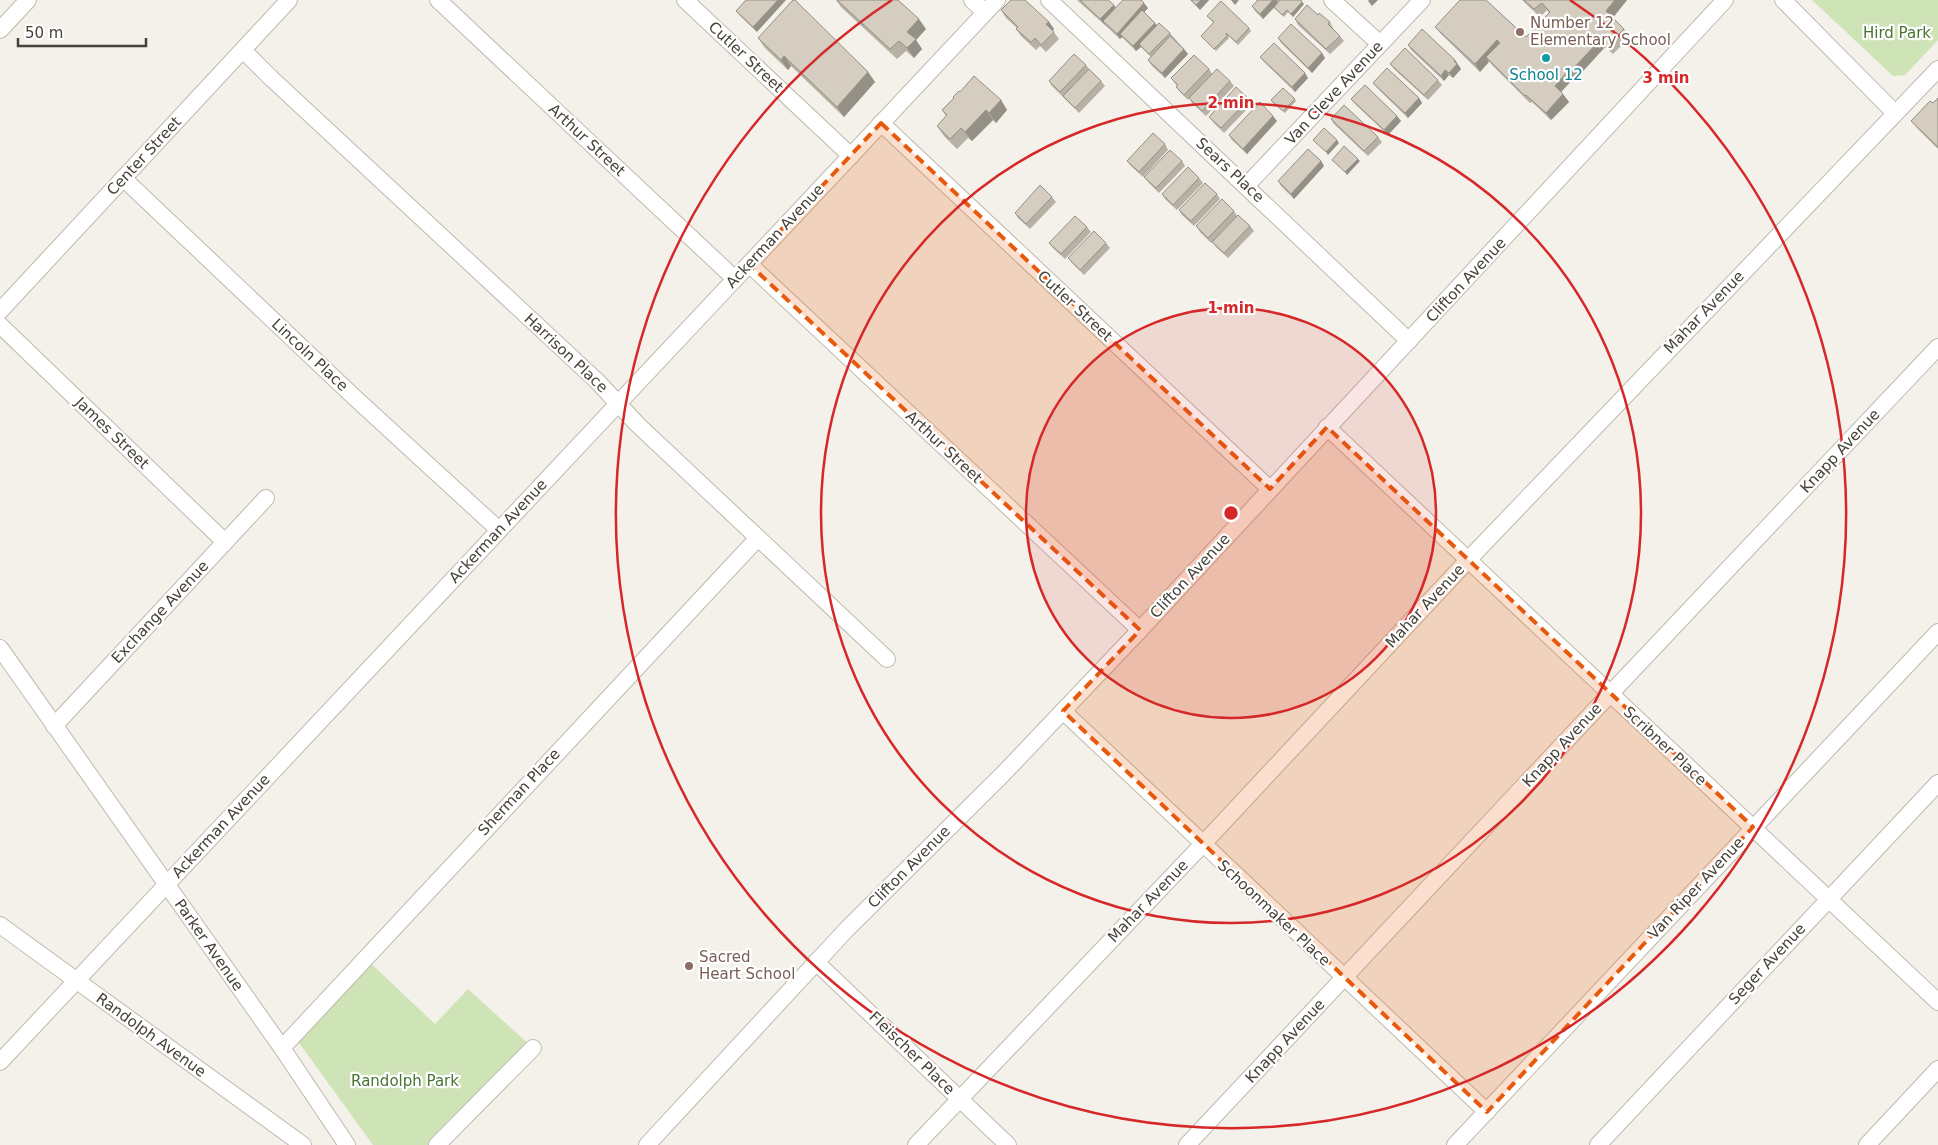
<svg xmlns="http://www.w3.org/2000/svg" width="1938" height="1145" viewBox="0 0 1938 1145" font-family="'DejaVu Sans',sans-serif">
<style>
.green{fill:#cee4b6}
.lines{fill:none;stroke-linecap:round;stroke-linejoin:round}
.minor-casing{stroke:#beb9ad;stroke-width:18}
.minor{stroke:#fff;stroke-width:16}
.wall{fill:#b6b0a5}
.shaded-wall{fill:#949086}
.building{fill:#d4cdc0;stroke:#949086}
.marked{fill:#e8590c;fill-opacity:0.2;stroke:#e8590c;stroke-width:4;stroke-dasharray:10 6;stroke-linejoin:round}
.ring{fill:none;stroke:#d62828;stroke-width:2.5}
.education-dot{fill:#8d6e63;stroke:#fff;stroke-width:2}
.culture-dot{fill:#0f9aa8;stroke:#fff;stroke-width:2}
.labels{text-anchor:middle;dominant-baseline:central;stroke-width:4.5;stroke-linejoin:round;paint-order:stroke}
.education-label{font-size:15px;fill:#785e54;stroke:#fff;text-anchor:start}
.park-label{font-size:15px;fill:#487430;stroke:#fff}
.street-label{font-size:15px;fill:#474238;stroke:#fff}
.culture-label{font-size:15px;fill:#0d838f;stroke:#fff}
.centre{fill:#d62828;stroke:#fff;stroke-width:2.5}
.ring-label{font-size:15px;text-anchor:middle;font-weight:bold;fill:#d62828;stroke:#fff;stroke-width:4.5;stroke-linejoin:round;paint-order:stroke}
</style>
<rect width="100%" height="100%" fill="#f3f1ea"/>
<g class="green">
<polygon points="1812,0 1938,0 1938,40 1905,75 1893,76"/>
<polygon points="365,958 435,1024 468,989 533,1048 437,1145 373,1145 294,1036"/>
</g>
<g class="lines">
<defs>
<g id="minor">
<polyline points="438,0 735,279"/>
<polyline points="685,0 851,156"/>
<polyline points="972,0 985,12"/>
<polyline points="1049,0 1409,341"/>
<polyline points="1332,0 1380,44"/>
<polyline points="1783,0 1895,113"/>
<polyline points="0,30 28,0"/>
<polyline points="243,50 271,78 597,381 638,425 887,659"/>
<polyline points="881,123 1270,489"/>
<polyline points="123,178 353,396 499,530"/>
<polyline points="1246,186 1422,0"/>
<polyline points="749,264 1140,630"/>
<polyline points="0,311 289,0"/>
<polyline points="0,325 225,542"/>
<polyline points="1327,427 1938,1002"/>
<polyline points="0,648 282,1048 347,1145"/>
<polyline points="1063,711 1487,1112"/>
<polyline points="54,726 266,498"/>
<polyline points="0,925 303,1145"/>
<polyline points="816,962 1008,1145"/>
<polyline points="282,1048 758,538"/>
<polyline points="0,1062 997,0"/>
<polyline points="437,1145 533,1048"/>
<polyline points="647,1145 847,929 1003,774 1140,630 1725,0"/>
<polyline points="916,1145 1202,845 1468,560 1938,69"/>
<polyline points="1187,1145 1610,694 1938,347"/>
<polyline points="1455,1145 1938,632"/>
<polyline points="1598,1145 1938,783"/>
<polyline points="1867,1145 1938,1069"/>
</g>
</defs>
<use href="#minor" class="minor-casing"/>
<use href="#minor" class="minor"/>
</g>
<g class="wall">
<polygon points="746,0 757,32 740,16 736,11"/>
<polygon points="836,0 898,0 926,29 916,40 922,49 914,58 906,51 897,59 841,7"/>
<polygon points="1077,0 1108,0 1116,8 1148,8 1144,12 1157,25 1170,33 1188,54 1165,78 1152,66 1148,60 1151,57 1141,47 1136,51 1122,37 1120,39 1106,26"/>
<polygon points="1190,0 1209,0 1200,10"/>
<polygon points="1256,0 1279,0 1277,1 1278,2 1304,4 1293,17 1288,12 1284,17 1274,8 1263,19 1255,11 1252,6 1257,1"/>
<polygon points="1522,0 1627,0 1613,17 1624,29 1630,37 1613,54 1605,47 1574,81 1573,79 1561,92 1569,102 1551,120 1532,102 1530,103 1492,65 1489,61 1480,72 1441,34 1435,27 1526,37 1549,13 1547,10 1540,17"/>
<polygon points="1001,10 1049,22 1054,29 1053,31 1059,39 1046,52 1040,46 1036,50 1021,36 1016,29 1017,28 1006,18"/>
<polygon points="1318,15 1330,22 1333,28 1332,28 1340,36 1344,41 1330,54 1298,25 1295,19"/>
<polygon points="1207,16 1249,28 1251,31 1238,45 1228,35 1229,38 1216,51 1201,36 1214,23"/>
<polygon points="758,38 868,72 875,82 844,117 791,66 788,70 765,48"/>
<polygon points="1278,38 1322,53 1325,58 1312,73 1281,43"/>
<polygon points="1408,45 1455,60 1461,69 1453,78 1449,75 1444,81 1411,50"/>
<polygon points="1260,57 1308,78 1295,92 1264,62"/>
<polygon points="1390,64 1438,80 1442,85 1428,100 1394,69"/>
<polygon points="1086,65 1089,69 1101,81 1105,86 1079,113 1052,86 1049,81"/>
<polygon points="1209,69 1212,74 1230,81 1234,86 1206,116 1192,103 1189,98 1188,100 1180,92 1176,87 1177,86 1171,78"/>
<polygon points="1373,83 1419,98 1422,103 1408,118 1377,88"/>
<polygon points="960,92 1001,100 1007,110 996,123 993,120 972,141 968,138 957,149 944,136 937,126 946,116 942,110 954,98 953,97"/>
<polygon points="1938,98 1938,149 1917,128 1911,121"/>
<polygon points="1249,99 1252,104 1224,133 1213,122 1209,117"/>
<polygon points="1295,99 1296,101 1285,113 1273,103 1271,100"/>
<polygon points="1351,99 1397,116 1401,121 1388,135 1355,104"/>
<polygon points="1331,119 1378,137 1382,142 1368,156 1334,124"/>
<polygon points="1277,121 1247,154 1232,140 1229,135"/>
<polygon points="1165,144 1168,150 1143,177 1131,166 1127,161"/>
<polygon points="1182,161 1185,166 1159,193 1148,182 1144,177"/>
<polygon points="1321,161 1324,166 1294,199 1281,186 1278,181"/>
<polygon points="1199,178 1203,183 1177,210 1165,199 1162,194"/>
<polygon points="1217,194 1220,199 1194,226 1182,215 1179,210"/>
<polygon points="1052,197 1056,202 1030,229 1018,218 1015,213"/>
<polygon points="1234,211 1237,216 1211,243 1200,232 1196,226"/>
<polygon points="1250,226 1254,231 1228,258 1216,247 1212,242"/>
<polygon points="1087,227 1091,232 1065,259 1053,248 1049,243"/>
<polygon points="1106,243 1110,248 1084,275 1072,263 1068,258"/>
</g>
<g class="shaded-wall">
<polygon points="778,0 786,0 757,32 753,27"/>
<polygon points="1201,0 1209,0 1200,10 1196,5"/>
<polygon points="1231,0 1239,0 1235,5"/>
<polygon points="1273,0 1279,0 1277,1 1278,3 1263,19 1260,14"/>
<polygon points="1369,0 1378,0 1372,6 1368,1"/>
<polygon points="1615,0 1627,0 1612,19 1606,11"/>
<polygon points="1302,2 1304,4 1293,17 1291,14"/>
<polygon points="1144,3 1148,8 1122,37 1120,34 1122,37 1120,39 1117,34"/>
<polygon points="1114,5 1119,12 1103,21 1106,26 1100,19"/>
<polygon points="919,19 926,29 916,40 922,49 914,58 907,48 907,32"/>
<polygon points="1049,22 1054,29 1052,32 1046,24"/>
<polygon points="1155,23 1158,28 1139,44 1141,47 1136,51 1133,46"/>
<polygon points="1497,40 1502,48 1486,57 1489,62 1480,72 1475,64"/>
<polygon points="1600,40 1605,47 1574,81 1569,73"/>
<polygon points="1184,49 1188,54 1165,78 1162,73"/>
<polygon points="1322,53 1325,58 1312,73 1308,68"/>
<polygon points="784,56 791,66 788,70 781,60"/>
<polygon points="1455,60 1461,69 1453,78 1449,73"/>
<polygon points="1445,70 1449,75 1444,81 1441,76"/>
<polygon points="868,72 875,82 844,117 837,107"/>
<polygon points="1567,72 1573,79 1560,93 1555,86"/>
<polygon points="1305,73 1308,78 1295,92 1292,87"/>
<polygon points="1563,94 1569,102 1551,120 1546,113"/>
<polygon points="1419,98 1422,103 1408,118 1405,113"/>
<polygon points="1001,100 1007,110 996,123 989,113"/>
<polygon points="986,110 993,120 972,141 965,132"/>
<polygon points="1273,116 1277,121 1247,154 1243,149"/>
<polygon points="1397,116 1401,121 1388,135 1384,130"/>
<polygon points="1337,140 1339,143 1328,155 1326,152"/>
<polygon points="1358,159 1360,161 1347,175 1345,172"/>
<polygon points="1321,161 1324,166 1294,199 1291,194"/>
</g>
<g class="building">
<polygon points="746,0 778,0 753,27 736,11"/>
<polygon points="793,0 795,0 868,72 837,107 784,56 781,60 758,38"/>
<polygon points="837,0 898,0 919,19 907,32 916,39 907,48 899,41 890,49"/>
<polygon points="1011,0 1025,0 1049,22 1046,24 1054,32 1041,45 1035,38 1031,42 1016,29 1018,27 1001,10"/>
<polygon points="1080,0 1108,0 1114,5 1100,19"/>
<polygon points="1123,0 1141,0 1144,3 1117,34 1103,21"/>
<polygon points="1191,0 1201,0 1196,5"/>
<polygon points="1258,0 1273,0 1260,14 1252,6"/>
<polygon points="1280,0 1301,0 1302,2 1291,14 1287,10 1282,15 1274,7"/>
<polygon points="1460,0 1486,0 1526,37 1550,12 1542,3 1534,9 1524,0 1615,0 1606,11 1624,29 1607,47 1600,40 1569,73 1567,72 1555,86 1563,94 1546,113 1526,95 1525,96 1486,57 1500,43 1497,40 1475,64 1435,27"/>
<polygon points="1221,1 1249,28 1236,42 1226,33 1227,36 1214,49 1201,36 1214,22 1207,16"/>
<polygon points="1307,5 1318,15 1319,13 1330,22 1328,24 1340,36 1326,49 1295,19"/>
<polygon points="1142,10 1155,23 1133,46 1120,34"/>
<polygon points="1159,23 1170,33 1149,54 1139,44"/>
<polygon points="1291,24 1322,53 1308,68 1278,38"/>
<polygon points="1422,29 1455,60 1454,61 1457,64 1449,73 1445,70 1441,76 1408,45"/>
<polygon points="1170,36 1184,49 1162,73 1148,60"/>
<polygon points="1274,43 1305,73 1292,87 1260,57"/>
<polygon points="1405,48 1438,80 1424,95 1390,64"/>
<polygon points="1074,54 1086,65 1060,92 1049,81"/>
<polygon points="1194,55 1209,69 1184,95 1176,87 1178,85 1171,78"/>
<polygon points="1387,68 1419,98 1405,113 1373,83"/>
<polygon points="1089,69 1101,81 1075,108 1063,96"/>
<polygon points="1217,69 1230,81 1202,111 1189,98"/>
<polygon points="974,76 1001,100 989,113 986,110 965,132 961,128 950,139 937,126 947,115 942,110 954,98 953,97 959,91 960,92"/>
<polygon points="1365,85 1397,116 1384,130 1351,99"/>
<polygon points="1236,87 1249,99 1221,128 1209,117"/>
<polygon points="1283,88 1295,99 1283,111 1271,100"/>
<polygon points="1938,98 1938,147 1911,121 1930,101 1933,103"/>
<polygon points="1260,102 1273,116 1243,149 1229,135"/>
<polygon points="1344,105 1378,137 1364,151 1331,119"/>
<polygon points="1324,128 1337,140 1326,152 1313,140"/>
<polygon points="1153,133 1165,144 1139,172 1127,161"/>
<polygon points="1344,146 1358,159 1345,172 1332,160"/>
<polygon points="1308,149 1321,161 1291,194 1278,181"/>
<polygon points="1170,150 1182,161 1156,188 1144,177"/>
<polygon points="1188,167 1199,178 1173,205 1162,194"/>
<polygon points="1205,183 1217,194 1191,221 1179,210"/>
<polygon points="1040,185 1052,197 1026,224 1015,213"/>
<polygon points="1222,199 1234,211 1208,238 1196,226"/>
<polygon points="1238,215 1250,226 1224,253 1212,242"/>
<polygon points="1075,216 1087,227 1061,254 1049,243"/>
<polygon points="1094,231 1106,243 1080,270 1068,258"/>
</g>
<path class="marked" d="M881,123L1270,489L1327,427L1753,827L1487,1112L1063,711L1140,630L749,264Z"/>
<circle cx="1231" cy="513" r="205" fill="#d62828" fill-opacity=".12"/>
<g class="ring">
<circle cx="1231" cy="513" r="205"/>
<circle cx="1231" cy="513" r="410"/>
<path d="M1570 0A615 615 0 1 1 892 0"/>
</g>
<g class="education-dot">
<circle cx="1520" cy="32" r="5"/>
<circle cx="689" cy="966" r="5"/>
</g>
<circle class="culture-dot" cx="1546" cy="58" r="5"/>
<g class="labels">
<g class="education-label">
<text x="1530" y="23">Number 12<tspan x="1530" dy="17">Elementary School</tspan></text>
<text x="699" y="957">Sacred<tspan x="699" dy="17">Heart School</tspan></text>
</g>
<g class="park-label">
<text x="1897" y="33">Hird Park</text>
<text x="405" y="1081">Randolph Park</text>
</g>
<g class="street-label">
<text transform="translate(746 57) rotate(43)">Cutler Street</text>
<text transform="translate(1334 93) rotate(-47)">Van Cleve Avenue</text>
<text transform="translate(587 140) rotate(43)">Arthur Street</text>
<text transform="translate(144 156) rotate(-47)">Center Street</text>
<text transform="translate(1230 170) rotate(43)">Sears Place</text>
<text transform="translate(775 236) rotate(-47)">Ackerman Avenue</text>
<text transform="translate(1466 280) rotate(-47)">Clifton Avenue</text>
<text transform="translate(1075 306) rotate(43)">Cutler Street</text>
<text transform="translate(1704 312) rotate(-46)">Mahar Avenue</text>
<text transform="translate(566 353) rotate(43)">Harrison Place</text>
<text transform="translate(310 355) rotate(43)">Lincoln Place</text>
<text transform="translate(112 433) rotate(44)">James Street</text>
<text transform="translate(944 447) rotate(43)">Arthur Street</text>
<text transform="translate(1840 451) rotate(-47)">Knapp Avenue</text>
<text transform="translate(498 531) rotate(-47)">Ackerman Avenue</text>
<text transform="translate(1190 576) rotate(-47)">Clifton Avenue</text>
<text transform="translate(1425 606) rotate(-47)">Mahar Avenue</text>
<text transform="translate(160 612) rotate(-47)">Exchange Avenue</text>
<text transform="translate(1562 745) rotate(-47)">Knapp Avenue</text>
<text transform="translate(1665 746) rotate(43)">Scribner Place</text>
<text transform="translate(519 792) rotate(-47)">Sherman Place</text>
<text transform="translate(221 826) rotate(-47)">Ackerman Avenue</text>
<text transform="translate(909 867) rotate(-45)">Clifton Avenue</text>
<text transform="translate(1696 888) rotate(-47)">Van Riper Avenue</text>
<text transform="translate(1148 901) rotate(-46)">Mahar Avenue</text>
<text transform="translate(1274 913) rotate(43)">Schoonmaker Place</text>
<text transform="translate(209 945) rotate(55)">Parker Avenue</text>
<text transform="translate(1767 964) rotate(-47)">Seger Avenue</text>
<text transform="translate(151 1035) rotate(36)">Randolph Avenue</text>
<text transform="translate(1285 1041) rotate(-47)">Knapp Avenue</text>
<text transform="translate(912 1053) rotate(44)">Fleischer Place</text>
</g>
<g class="culture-label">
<text x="1546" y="75">School 12</text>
</g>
</g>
<circle cx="1231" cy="513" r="8" class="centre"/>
<g class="ring-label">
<text x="1666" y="83">3 min</text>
<text x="1231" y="108">2 min</text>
<text x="1231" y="313">1 min</text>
</g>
<path d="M18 38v8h128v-8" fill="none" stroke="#474238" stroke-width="2.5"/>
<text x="25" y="38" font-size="15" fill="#474238" stroke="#ffffff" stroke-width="4" paint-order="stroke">50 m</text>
</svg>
